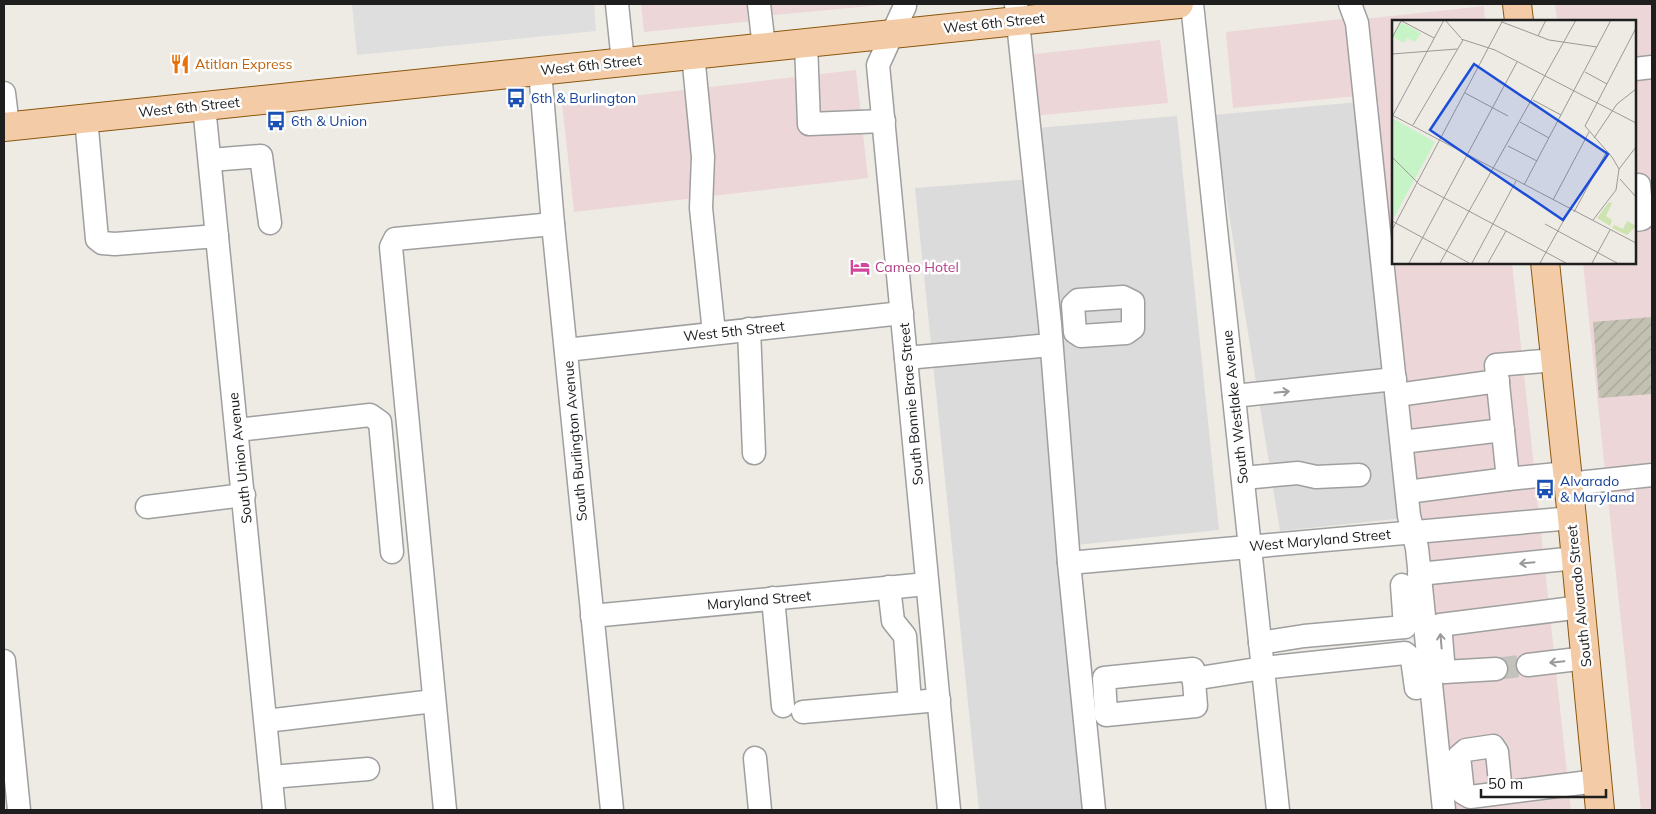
<svg xmlns="http://www.w3.org/2000/svg" width="1656" height="814" viewBox="0 0 1656 814" font-family="Mulish,sans-serif">
<style>
.residential{fill:#dcdbdb}
.commercial{fill:#edd6d7}
.construction{fill:url(#construction-furrows)}
.parking{fill:#dedede}
.lines{fill:none;stroke-linecap:round;stroke-linejoin:round}
.minor-tunnel{stroke:#c4c2bd;stroke-width:22;stroke-dasharray:22 11;stroke-linecap:butt}
.minor-casing{stroke:#9f9f9f;stroke-width:25}
.major-casing{stroke:#8a570e;stroke-width:30}
.minor{stroke:#fff;stroke-width:22}
.major{stroke:#f3cba6;stroke-width:28}
.oneway{stroke:#9a9a9a}
.labels{text-anchor:middle;dominant-baseline:central;stroke-width:5;stroke-linejoin:round;paint-order:stroke}
.street-label{font-size:14px;fill:#1e1e1e;stroke:#fff}
.food-label{font-size:14px;fill:#c56008;stroke:#fff;text-anchor:start}
.transit-label{font-size:14px;fill:#164399;stroke:#fff;text-anchor:start}
.hotel-label{font-size:14px;fill:#b23c85;stroke:#fff;text-anchor:start}
.inset-road{fill:none;stroke:#9b9995;stroke-width:1}
.view{fill:#1d4ed8;fill-opacity:0.15;stroke:#1d4ed8;stroke-width:2.5}
.inset-edge{fill:none;stroke:#1e1e1e;stroke-width:2.5}
</style>
<defs>
<pattern id="construction-furrows" width="10" height="10" patternUnits="userSpaceOnUse" patternTransform="scale(1.25)"><rect width="10" height="10" fill="#c2c1b2"/><path d="M-1 1l2-2M0 10L10 0M9 11l2-2" fill="none" stroke="#a6a599"/></pattern>
</defs>
<rect width="100%" height="100%" fill="#eeebe5"/>
<g class="residential">
<polygon points="1359,102 1405,518 1280,531 1213,115"/>
<polygon points="1177,116 1219,530 1077,545 1037,128"/>
<polygon points="1030,179 1090,810 979,810 915,188"/>
</g>
<g class="commercial">
<polygon points="641,4 752,4 754,21 644,32"/>
<polygon points="763,4 881,4 881,5 764,16"/>
<polygon points="1555,4 1652,4 1652,810 1641,810 1583,263 1635,262 1635,21 1557,21"/>
<polygon points="1484,6 1485,21 1394,21 1394,262 1512,263 1571,810 1446,810 1364,19"/>
<polygon points="1350,18 1357,96 1233,108 1226,32"/>
<polygon points="1160,40 1168,103 1033,116 1027,55"/>
<polygon points="856,70 868,178 574,212 562,104"/>
</g>
<polygon class="construction" points="1652,317 1652,394 1599,398 1593,322"/>
<polygon class="parking" points="352,4 594,4 596,31 357,55"/>
<g class="lines">
<polyline class="minor-tunnel" points="1496,669 1528,665"/>
<defs>
<g id="minor">
<polyline points="617,4 623,62"/>
<polyline points="759,4 764,47"/>
<polyline points="905,4 905,6 878,65 949,810"/>
<polyline points="1016,4 1050,324 1069,563 1094,810"/>
<polyline points="1192,4 1278,810"/>
<polyline points="1350,4 1357,23 1409,516 1417,548 1444,810"/>
<polyline points="806,43 809,124 884,121"/>
<polyline points="693,54 703,157 701,208 714,333"/>
<polyline points="1635,69 1652,67"/>
<polyline points="540,71 553,224 612,810"/>
<polyline points="4,93 8,126"/>
<polyline points="204,106 274,810"/>
<polyline points="86,118 97,239 102,243 115,244 217,236"/>
<polyline points="210,160 261,156 270,223"/>
<polyline points="1635,186 1639,185 1642,219 1635,220"/>
<polygon points="1123,297 1133,302 1133,328 1126,333 1081,336 1075,332 1073,305 1078,300"/>
<polyline points="749,329 754,453"/>
<polyline points="566,350 902,313"/>
<polyline points="906,358 1051,345"/>
<polyline points="1555,360 1496,365 1508,479 1567,473"/>
<polyline points="1397,395 1498,381"/>
<polyline points="1234,396 1395,379"/>
<polyline points="237,430 370,415 380,422 392,552"/>
<polyline points="1402,442 1503,430"/>
<polyline points="1243,478 1298,473 1316,477 1359,475"/>
<polyline points="1568,484 1652,475"/>
<polyline points="1407,492 1508,479"/>
<polyline points="147,507 244,495"/>
<polyline points="1069,563 1572,518"/>
<polyline points="1419,574 1576,558"/>
<polyline points="889,587 893,621 905,636 910,702"/>
<polyline points="773,598 783,706"/>
<polyline points="592,616 927,584"/>
<polyline points="1260,643 1304,636 1405,627 1402,585"/>
<polyline points="4,661 19,810"/>
<polyline points="1528,665 1586,658"/>
<polygon points="1193,669 1196,706 1106,715 1104,678"/>
<polyline points="1496,669 1444,672 1440,625 1581,607"/>
<polyline points="1193,679 1263,668 1405,653 1412,659 1416,688"/>
<polyline points="803,712 939,700"/>
<polyline points="266,721 434,701"/>
<polyline points="755,758 760,810"/>
<polyline points="271,777 368,769"/>
<polyline points="1501,793 1497,752 1493,746 1466,750 1459,756 1463,793 1470,797 1597,781"/>
<polyline points="445,810 391,247 395,239 553,224"/>
</g>
<g id="major">
<polyline points="1517,4 1519,21"/>
<polyline points="4,127 1179,4"/>
<polyline points="1545,262 1572,518 1600,810"/>
</g>
</defs>
<use href="#minor" class="minor-casing"/>
<use href="#major" class="major-casing"/>
<use href="#minor" class="minor"/>
<use href="#major" class="major"/>
</g>
<defs><path id="oneway-shaft" d="M-6 0H5M1.5-3L5.5 0L1.5 3" fill="none" stroke-width="1.6" stroke-linecap="round" stroke-linejoin="round" transform="scale(1.25)"/></defs>
<g class="oneway">
<use href="#oneway-shaft" transform="translate(1282 392) rotate(-6)"/>
<use href="#oneway-shaft" transform="translate(1527 563) rotate(174)"/>
<use href="#oneway-shaft" transform="translate(1441 641) rotate(-95)"/>
<use href="#oneway-shaft" transform="translate(1557 662) rotate(174)"/>
</g>
<defs>
<symbol id="restaurant-bare" viewBox="-9 -9 18 18"><path d="M-5-6h1v4h1v-4h1v4h1v-4h1v5L-1.5 .5V6h-2V.5L-5-1ZM5-6V6H3V1.5H1.5Q1.5-4 5-6Z" fill="#e8710a" stroke="#fff" stroke-width="2.5" paint-order="stroke"/></symbol>
<symbol id="bus-bare" viewBox="-9 -9 18 18"><path d="M-5-6H5V4H4V6H2V4H-2V6H-4V4H-5ZM-3.5-4V0h7V-4ZM-3.5 1.2v1.5H-2V1.2ZM2 1.2v1.5H3.5V1.2Z" fill="#1a4fb4" stroke="#fff" stroke-width="2.5" paint-order="stroke"/></symbol>
<symbol id="hotel-bare" viewBox="-9 -9 18 18"><path d="M-6-4.5h1.5V1H6V5H4.5V3h-9V5H-6ZM-4 0a1.8 1.8 0 1 1 3.6 0ZM.5 0V-2.5h3Q6-2.5 6 0Z" fill="#d1479c" stroke="#fff" stroke-width="2.5" paint-order="stroke"/></symbol>
</defs>
<g fill-rule="evenodd">
<use href="#restaurant-bare" x="166" y="50" width="28" height="28"/>
<use href="#bus-bare" x="502" y="84" width="28" height="28"/>
<use href="#bus-bare" x="262" y="107" width="28" height="28"/>
<use href="#hotel-bare" x="846" y="253" width="28" height="28"/>
<use href="#bus-bare" x="1531" y="475" width="28" height="28"/>
</g>
<g class="labels">
<g class="street-label">
<text transform="translate(994 23) rotate(-6)">West 6th Street</text>
<text transform="translate(591 65) rotate(-6)">West 6th Street</text>
<text transform="translate(189 107) rotate(-6)">West 6th Street</text>
<text transform="translate(734 331) rotate(-6)">West 5th Street</text>
<text transform="translate(911 404) rotate(-95)">South Bonnie Brae Street</text>
<text transform="translate(1235 407) rotate(-96)">South Westlake Avenue</text>
<text transform="translate(575 441) rotate(-95)">South Burlington Avenue</text>
<text transform="translate(240 458) rotate(-96)">South Union Avenue</text>
<text transform="translate(1320 540) rotate(-5)">West Maryland Street</text>
<text transform="translate(1579 596) rotate(-96)">South Alvarado Street</text>
<text transform="translate(759 600) rotate(-5)">Maryland Street</text>
</g>
<g class="food-label">
<text x="195" y="64">Atitlan Express</text>
</g>
<g class="transit-label">
<text x="531" y="98">6th &amp; Burlington</text>
<text x="291" y="121">6th &amp; Union</text>
<text x="1560" y="481">Alvarado<tspan x="1560" dy="16">&amp; Maryland</tspan></text>
</g>
<g class="hotel-label">
<text x="875" y="267">Cameo Hotel</text>
</g>
</g>
<g transform="translate(1392 20)">
<rect width="244" height="244" fill="#eeebe5"/>
<path d="M217,182L220,183L214,196L220,200L218,206L205,198ZM235,201L244,206L235,215L220,208L222,205L231,209Z" fill="#cde3b0"/>
<path d="M9,2L29,13L23,22L15,18L12,23L1,17ZM0,98L43,122L2,197L0,196Z" fill="#c6f4c6"/>
<path class="inset-road" d="M8,0L42,18M53,0L69,18M110,2L157,20L205,27M146,16L154,0M0,18L9,1M69,19L103,30L244,103M0,34L65,29M193,52L215,64M73,73L116,96M141,80L169,95M0,95L244,223M1,95L52,0M128,102L157,118M21,105L71,20M202,118L225,84L244,69M116,126L145,141M0,137L28,165L174,243M227,149L244,127M228,159L244,177M132,165L219,0M161,180L197,112M182,192L215,131M201,200L224,170L227,149L220,137L193,106L244,8M0,201L77,243M153,204L225,243M0,210L111,0M17,243L125,42M48,243L184,0M80,243L124,161M96,243L114,211M148,243L178,189M200,243L218,210"/>
<path class="view" d="M82,44L216,134L171,200L38,110Z"/>
<rect width="244" height="244" class="inset-edge"/>
</g>
<rect width="1656" height="814" fill="none" stroke="#1e1e1e" stroke-width="10"/>
<path d="M1481 789v8h125v-8" fill="none" stroke="#1e1e1e" stroke-width="2.5"/>
<text x="1488" y="789" font-size="15" fill="#1e1e1e" stroke="#ffffff" stroke-width="4" paint-order="stroke">50 m</text>
</svg>
